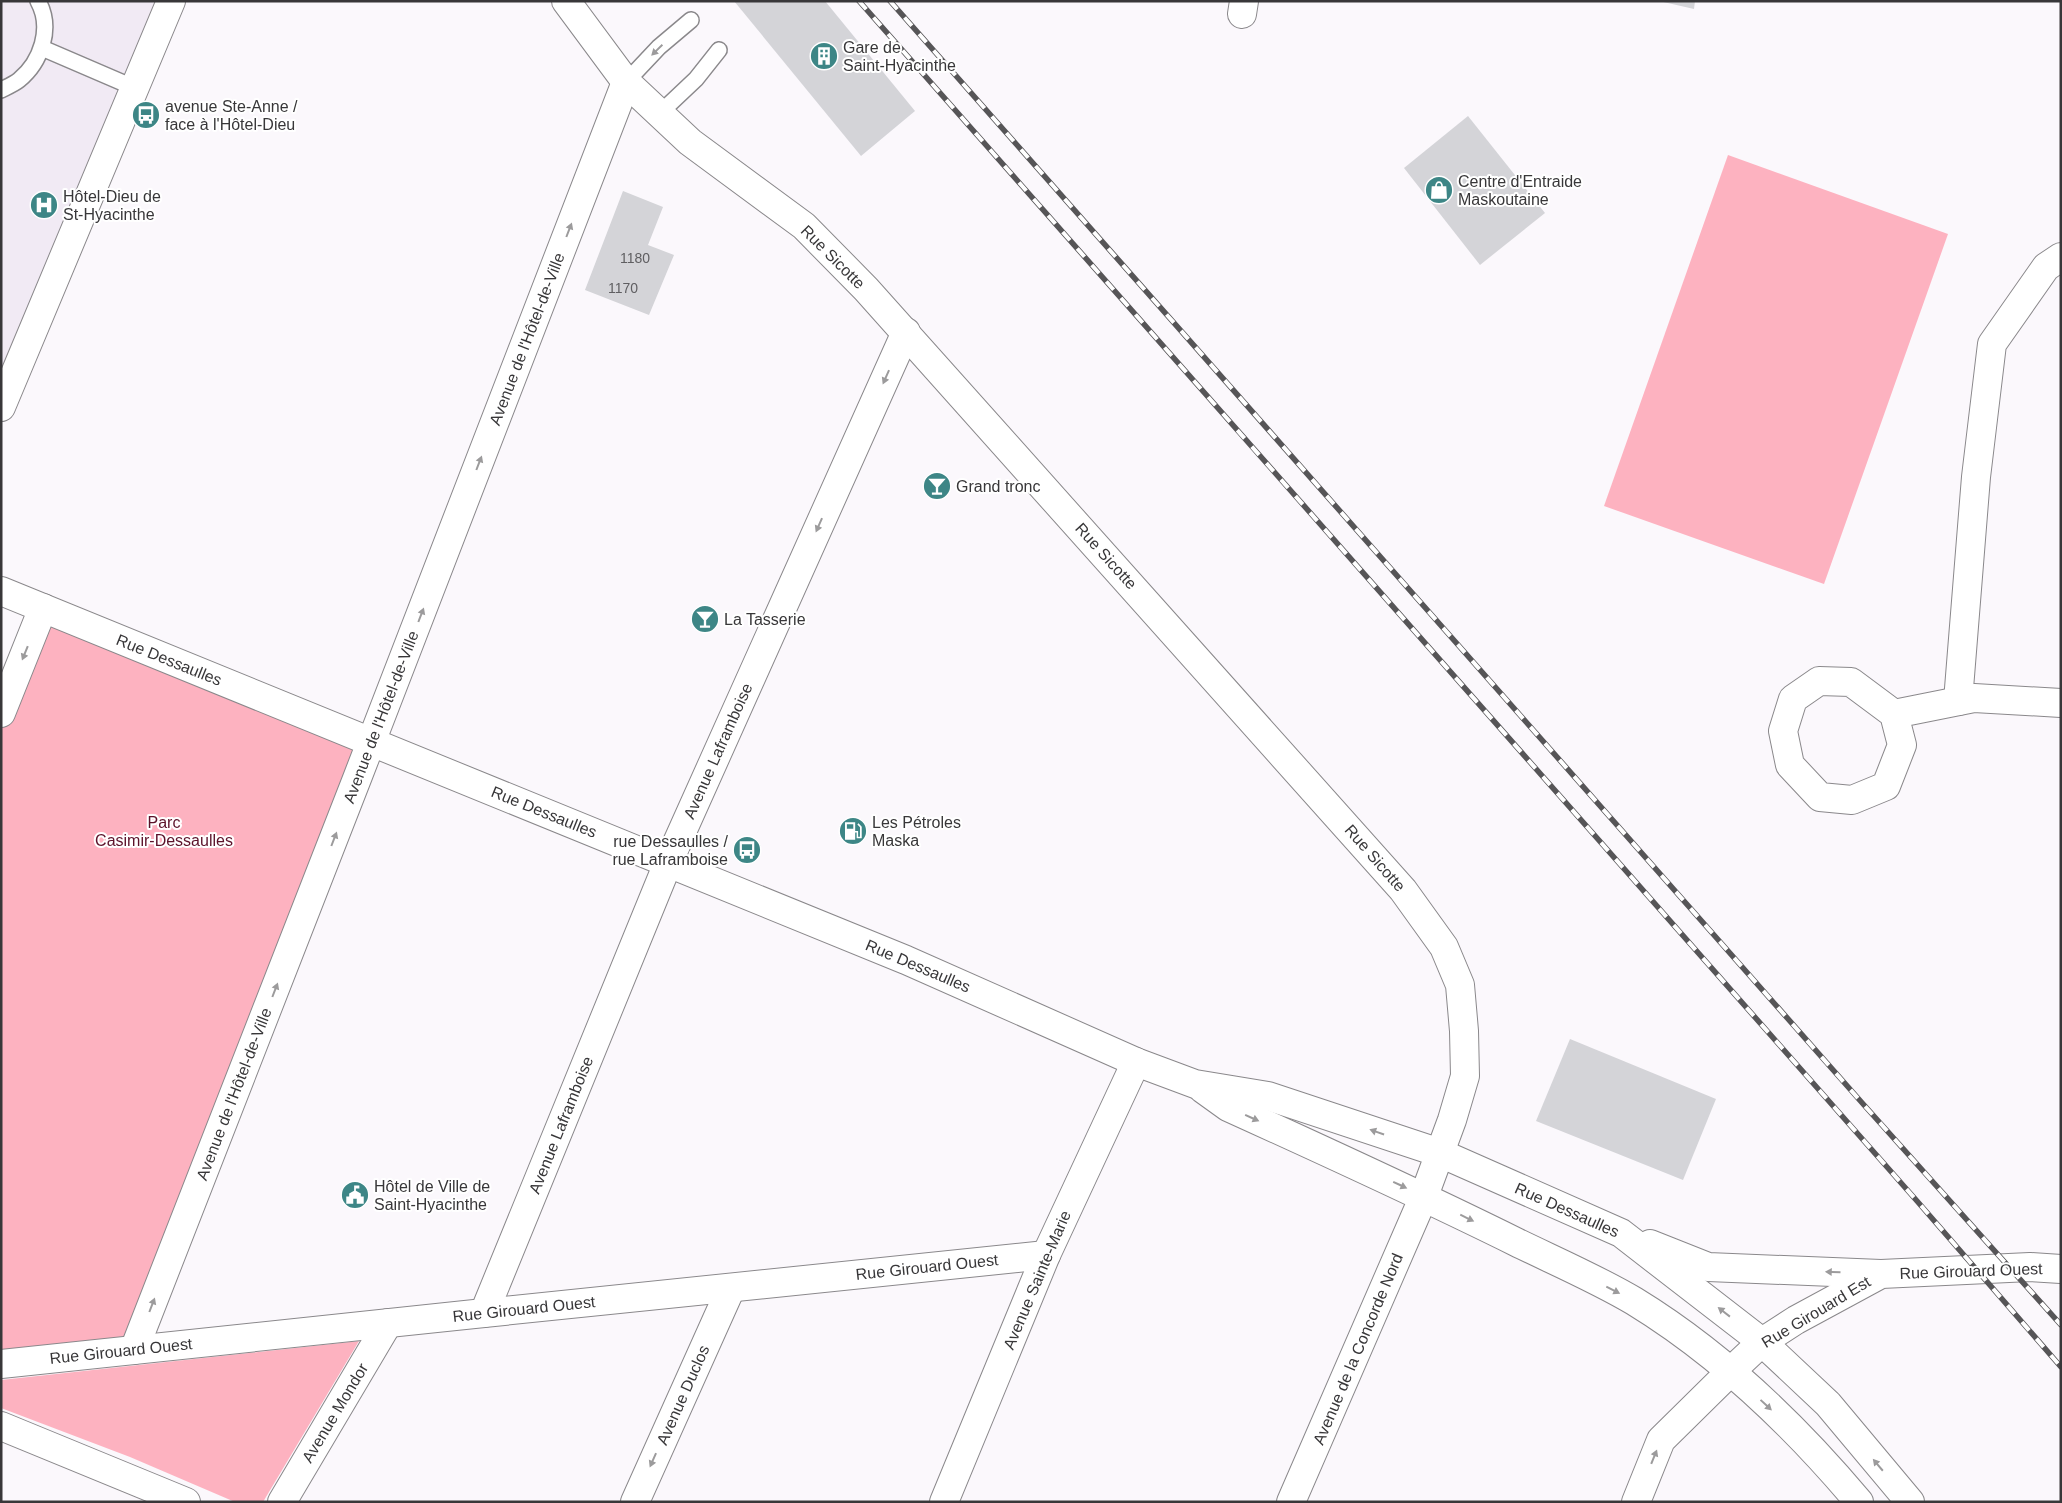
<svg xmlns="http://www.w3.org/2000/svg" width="2062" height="1503" viewBox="0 0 2062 1503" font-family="Arial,sans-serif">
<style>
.built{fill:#f1eaf4}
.green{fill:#fdb2c0}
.building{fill:#d4d4d8}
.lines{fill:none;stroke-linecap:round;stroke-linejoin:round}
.service-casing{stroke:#8a888b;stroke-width:18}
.minor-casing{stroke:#8a888b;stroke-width:30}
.tertiary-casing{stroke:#8a888b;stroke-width:30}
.primary-casing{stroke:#8a888b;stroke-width:30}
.service{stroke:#fff;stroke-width:15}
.minor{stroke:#fff;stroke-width:28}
.tertiary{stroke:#fff;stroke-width:28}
.primary{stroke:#fff;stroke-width:28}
.rail-casing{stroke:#565557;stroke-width:5.5}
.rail{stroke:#fff;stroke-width:4;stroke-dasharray:11;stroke-linecap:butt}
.oneway{fill:#9c9b9c}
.labels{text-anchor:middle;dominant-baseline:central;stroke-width:4;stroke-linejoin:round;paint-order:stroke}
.number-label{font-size:14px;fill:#5f5e61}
.poi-label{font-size:16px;fill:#383739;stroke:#fff;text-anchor:start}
.street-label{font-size:16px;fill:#383739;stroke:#fff}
.park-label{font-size:16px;fill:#5c122a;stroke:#fff}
</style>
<rect width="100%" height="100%" fill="#fbf8fc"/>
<polygon class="built" points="1,1 171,1 1,409"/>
<g class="green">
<polygon points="1728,155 1948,234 1824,584 1604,506"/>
<polygon points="43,608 372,742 134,1350 1,1364 1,713"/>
<polygon points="359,1341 263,1502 235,1502 130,1457 1,1408 1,1380"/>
</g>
<g class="building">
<polygon points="734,1 825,1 915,111 861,156"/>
<polygon points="1659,1 1695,1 1694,9"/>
<polygon points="1468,116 1545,213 1480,265 1404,168"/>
<polygon points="623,191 663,207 648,245 674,255 649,315 585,290"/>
<polygon points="1570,1039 1716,1099 1683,1180 1536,1121"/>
</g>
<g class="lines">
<defs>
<g id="service">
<polyline points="42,48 135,88"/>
<polyline points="626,82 659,47 691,20"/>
<path d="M1,90C7,87 14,84 19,80C41,62 53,28 38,1"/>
<polyline points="660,113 696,79 719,50"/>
</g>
<g id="minor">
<polyline points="1242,14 1244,1"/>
<polyline points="1958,701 1976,477 1992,344 2046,267 2061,257"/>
<polyline points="1,713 43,608"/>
<polyline points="1894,714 1902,745 1886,786 1852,800 1820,797 1790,765 1783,731 1793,699 1819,681 1851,682 1894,714 1974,698 2061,703"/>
<polyline points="484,1313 1046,1255"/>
<polyline points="134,1350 358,776 626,82"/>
<polyline points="635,1502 731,1288"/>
<polyline points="944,1502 1046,1255 1136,1062"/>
<polyline points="1636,1502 1661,1440 1730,1372"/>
</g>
<g id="tertiary">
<polyline points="1,407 171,1"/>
<polyline points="1,1364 484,1313 668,863 906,332"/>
<polyline points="1730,1372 1762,1342 1796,1320 1881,1274 2030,1267 2061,1269"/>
<polyline points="1,1426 186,1502"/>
<polyline points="282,1502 388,1323"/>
<polyline points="1291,1502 1424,1196"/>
</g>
<g id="primary">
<polyline points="566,1 626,82 690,142 804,226 866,289 1403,890 1444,947 1460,985 1464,1031 1465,1076 1452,1120 1424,1196"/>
<polyline points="1,591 906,960 1136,1062 1195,1084 1268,1096 1440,1153 1621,1233 1762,1342 1828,1404 1910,1502"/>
<path d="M1203,1089L1228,1107C1325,1151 1421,1195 1516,1242C1555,1261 1597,1279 1634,1301C1719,1353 1796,1427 1859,1502"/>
<polyline points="1650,1244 1708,1267 1881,1274"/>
</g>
</defs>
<use href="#service" class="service-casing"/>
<use href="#minor" class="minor-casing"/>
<use href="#tertiary" class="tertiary-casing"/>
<use href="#primary" class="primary-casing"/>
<use href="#service" class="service"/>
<use href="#minor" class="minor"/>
<use href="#tertiary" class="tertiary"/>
<use href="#primary" class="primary"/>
<defs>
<g id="rail">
<polyline points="859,1 1917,1201 2061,1367"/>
<polyline points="890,1 1864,1105 2061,1325"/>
</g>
</defs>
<use href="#rail" class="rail-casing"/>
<use href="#rail" class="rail"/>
</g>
<defs><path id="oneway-solid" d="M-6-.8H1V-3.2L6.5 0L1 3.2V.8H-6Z" transform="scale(1.25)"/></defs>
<g class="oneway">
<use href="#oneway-solid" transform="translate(657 50) rotate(136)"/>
<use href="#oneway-solid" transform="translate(569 230) rotate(-69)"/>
<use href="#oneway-solid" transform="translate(886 377) rotate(114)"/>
<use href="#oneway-solid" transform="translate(479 463) rotate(-69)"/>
<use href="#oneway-solid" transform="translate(819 525) rotate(114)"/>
<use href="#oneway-solid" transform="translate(421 615) rotate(-69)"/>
<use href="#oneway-solid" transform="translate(25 653) rotate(112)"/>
<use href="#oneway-solid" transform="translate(334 839) rotate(-69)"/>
<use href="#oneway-solid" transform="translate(275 990) rotate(-69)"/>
<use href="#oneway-solid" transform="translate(1252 1118) rotate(24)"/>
<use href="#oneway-solid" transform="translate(1377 1132) rotate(-161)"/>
<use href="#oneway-solid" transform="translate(1400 1185) rotate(25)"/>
<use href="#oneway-solid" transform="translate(1467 1218) rotate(26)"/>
<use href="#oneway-solid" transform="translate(1833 1272) rotate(-178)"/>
<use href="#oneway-solid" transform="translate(1613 1290) rotate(27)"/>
<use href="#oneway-solid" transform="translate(152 1305) rotate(-69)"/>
<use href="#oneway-solid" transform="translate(1724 1312) rotate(-142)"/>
<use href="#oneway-solid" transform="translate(1766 1405) rotate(43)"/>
<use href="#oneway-solid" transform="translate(1654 1457) rotate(-68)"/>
<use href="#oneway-solid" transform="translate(653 1460) rotate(114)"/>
<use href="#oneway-solid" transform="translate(1878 1465) rotate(-130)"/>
</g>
<defs>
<symbol id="building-disc" viewBox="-11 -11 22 22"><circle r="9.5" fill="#3d8686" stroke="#fff"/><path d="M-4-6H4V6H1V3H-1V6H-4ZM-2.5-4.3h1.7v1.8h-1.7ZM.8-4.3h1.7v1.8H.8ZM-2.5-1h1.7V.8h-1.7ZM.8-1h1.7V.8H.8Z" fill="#fff"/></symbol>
<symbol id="bus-disc" viewBox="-11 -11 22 22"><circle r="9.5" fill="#3d8686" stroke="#fff"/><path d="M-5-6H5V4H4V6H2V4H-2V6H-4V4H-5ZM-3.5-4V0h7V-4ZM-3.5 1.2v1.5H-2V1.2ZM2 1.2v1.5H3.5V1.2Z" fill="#fff"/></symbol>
<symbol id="shop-disc" viewBox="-11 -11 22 22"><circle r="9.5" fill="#3d8686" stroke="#fff"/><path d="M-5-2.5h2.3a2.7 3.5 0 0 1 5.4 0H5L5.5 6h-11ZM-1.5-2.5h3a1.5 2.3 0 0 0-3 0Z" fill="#fff"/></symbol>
<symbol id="hospital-disc" viewBox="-11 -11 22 22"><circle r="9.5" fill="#3d8686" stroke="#fff"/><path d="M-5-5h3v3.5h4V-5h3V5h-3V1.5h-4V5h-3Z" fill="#fff"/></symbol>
<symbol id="bar-disc" viewBox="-11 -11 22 22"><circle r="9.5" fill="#3d8686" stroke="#fff"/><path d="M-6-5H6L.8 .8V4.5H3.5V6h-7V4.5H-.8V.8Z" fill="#fff"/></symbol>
<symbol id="fuel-disc" viewBox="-11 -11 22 22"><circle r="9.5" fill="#3d8686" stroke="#fff"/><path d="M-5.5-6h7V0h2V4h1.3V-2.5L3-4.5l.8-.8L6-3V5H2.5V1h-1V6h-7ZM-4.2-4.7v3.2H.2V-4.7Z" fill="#fff"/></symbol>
<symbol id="civic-disc" viewBox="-11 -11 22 22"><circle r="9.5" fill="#3d8686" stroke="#fff"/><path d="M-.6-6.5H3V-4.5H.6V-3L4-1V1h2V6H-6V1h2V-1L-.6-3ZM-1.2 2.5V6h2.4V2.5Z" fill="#fff"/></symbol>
</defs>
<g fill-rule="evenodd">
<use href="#building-disc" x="808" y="40" width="32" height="32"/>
<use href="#bus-disc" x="130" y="99" width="32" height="32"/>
<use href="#shop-disc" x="1423" y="174" width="32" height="32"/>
<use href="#hospital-disc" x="28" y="189" width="32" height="32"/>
<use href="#bar-disc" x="921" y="470" width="32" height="32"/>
<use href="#bar-disc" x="689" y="603" width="32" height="32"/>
<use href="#fuel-disc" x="837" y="815" width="32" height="32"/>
<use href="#bus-disc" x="731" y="834" width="32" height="32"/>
<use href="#civic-disc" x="339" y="1179" width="32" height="32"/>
</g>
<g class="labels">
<g class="number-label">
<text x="635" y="258">1180</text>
<text x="623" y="288">1170</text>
</g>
<g class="poi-label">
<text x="843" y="47">Gare de<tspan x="843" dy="18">Saint-Hyacinthe</tspan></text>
<text x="165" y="106">avenue Ste-Anne /<tspan x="165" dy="18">face à l'Hôtel-Dieu</tspan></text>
<text x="1458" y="181">Centre d'Entraide<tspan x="1458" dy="18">Maskoutaine</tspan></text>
<text x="63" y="196">Hôtel-Dieu de<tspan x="63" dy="18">St-Hyacinthe</tspan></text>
<text x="956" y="486">Grand tronc</text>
<text x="724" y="619">La Tasserie</text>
<text x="872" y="822">Les Pétroles<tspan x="872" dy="18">Maska</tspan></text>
<text x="728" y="841" text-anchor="end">rue Dessaulles /<tspan x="728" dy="18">rue Laframboise</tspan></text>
<text x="374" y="1186">Hôtel de Ville de<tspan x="374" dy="18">Saint-Hyacinthe</tspan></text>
</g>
<g class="street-label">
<text transform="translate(833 257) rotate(45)">Rue Sicotte</text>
<text transform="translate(527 339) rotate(-69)">Avenue de l'Hôtel-de-Ville</text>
<text transform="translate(1106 556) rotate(48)">Rue Sicotte</text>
<text transform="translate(169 660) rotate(22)">Rue Dessaulles</text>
<text transform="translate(381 717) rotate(-69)">Avenue de l'Hôtel-de-Ville</text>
<text transform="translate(718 751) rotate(-66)">Avenue Laframboise</text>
<text transform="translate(544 812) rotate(22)">Rue Dessaulles</text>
<text transform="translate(1375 858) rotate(49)">Rue Sicotte</text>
<text transform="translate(918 966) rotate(23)">Rue Dessaulles</text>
<text transform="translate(234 1094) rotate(-69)">Avenue de l'Hôtel-de-Ville</text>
<text transform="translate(561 1125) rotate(-68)">Avenue Laframboise</text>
<text transform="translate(1567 1210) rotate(24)">Rue Dessaulles</text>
<text transform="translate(927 1267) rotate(-6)">Rue Girouard Ouest</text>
<text transform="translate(1971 1271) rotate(-2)">Rue Girouard Ouest</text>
<text transform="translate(1037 1280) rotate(-67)">Avenue Sainte-Marie</text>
<text transform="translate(524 1309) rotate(-6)">Rue Girouard Ouest</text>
<text transform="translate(1816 1312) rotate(-31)">Rue Girouard Est</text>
<text transform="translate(1358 1349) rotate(-67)">Avenue de la Concorde Nord</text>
<text transform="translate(121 1351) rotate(-6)">Rue Girouard Ouest</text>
<text transform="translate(683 1395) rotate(-66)">Avenue Duclos</text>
<text transform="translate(335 1413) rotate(-59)">Avenue Mondor</text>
</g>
<g class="park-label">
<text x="164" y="822">Parc<tspan x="164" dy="18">Casimir-Dessaulles</tspan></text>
</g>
</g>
<rect width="2062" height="1503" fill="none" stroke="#383739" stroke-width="5"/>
</svg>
